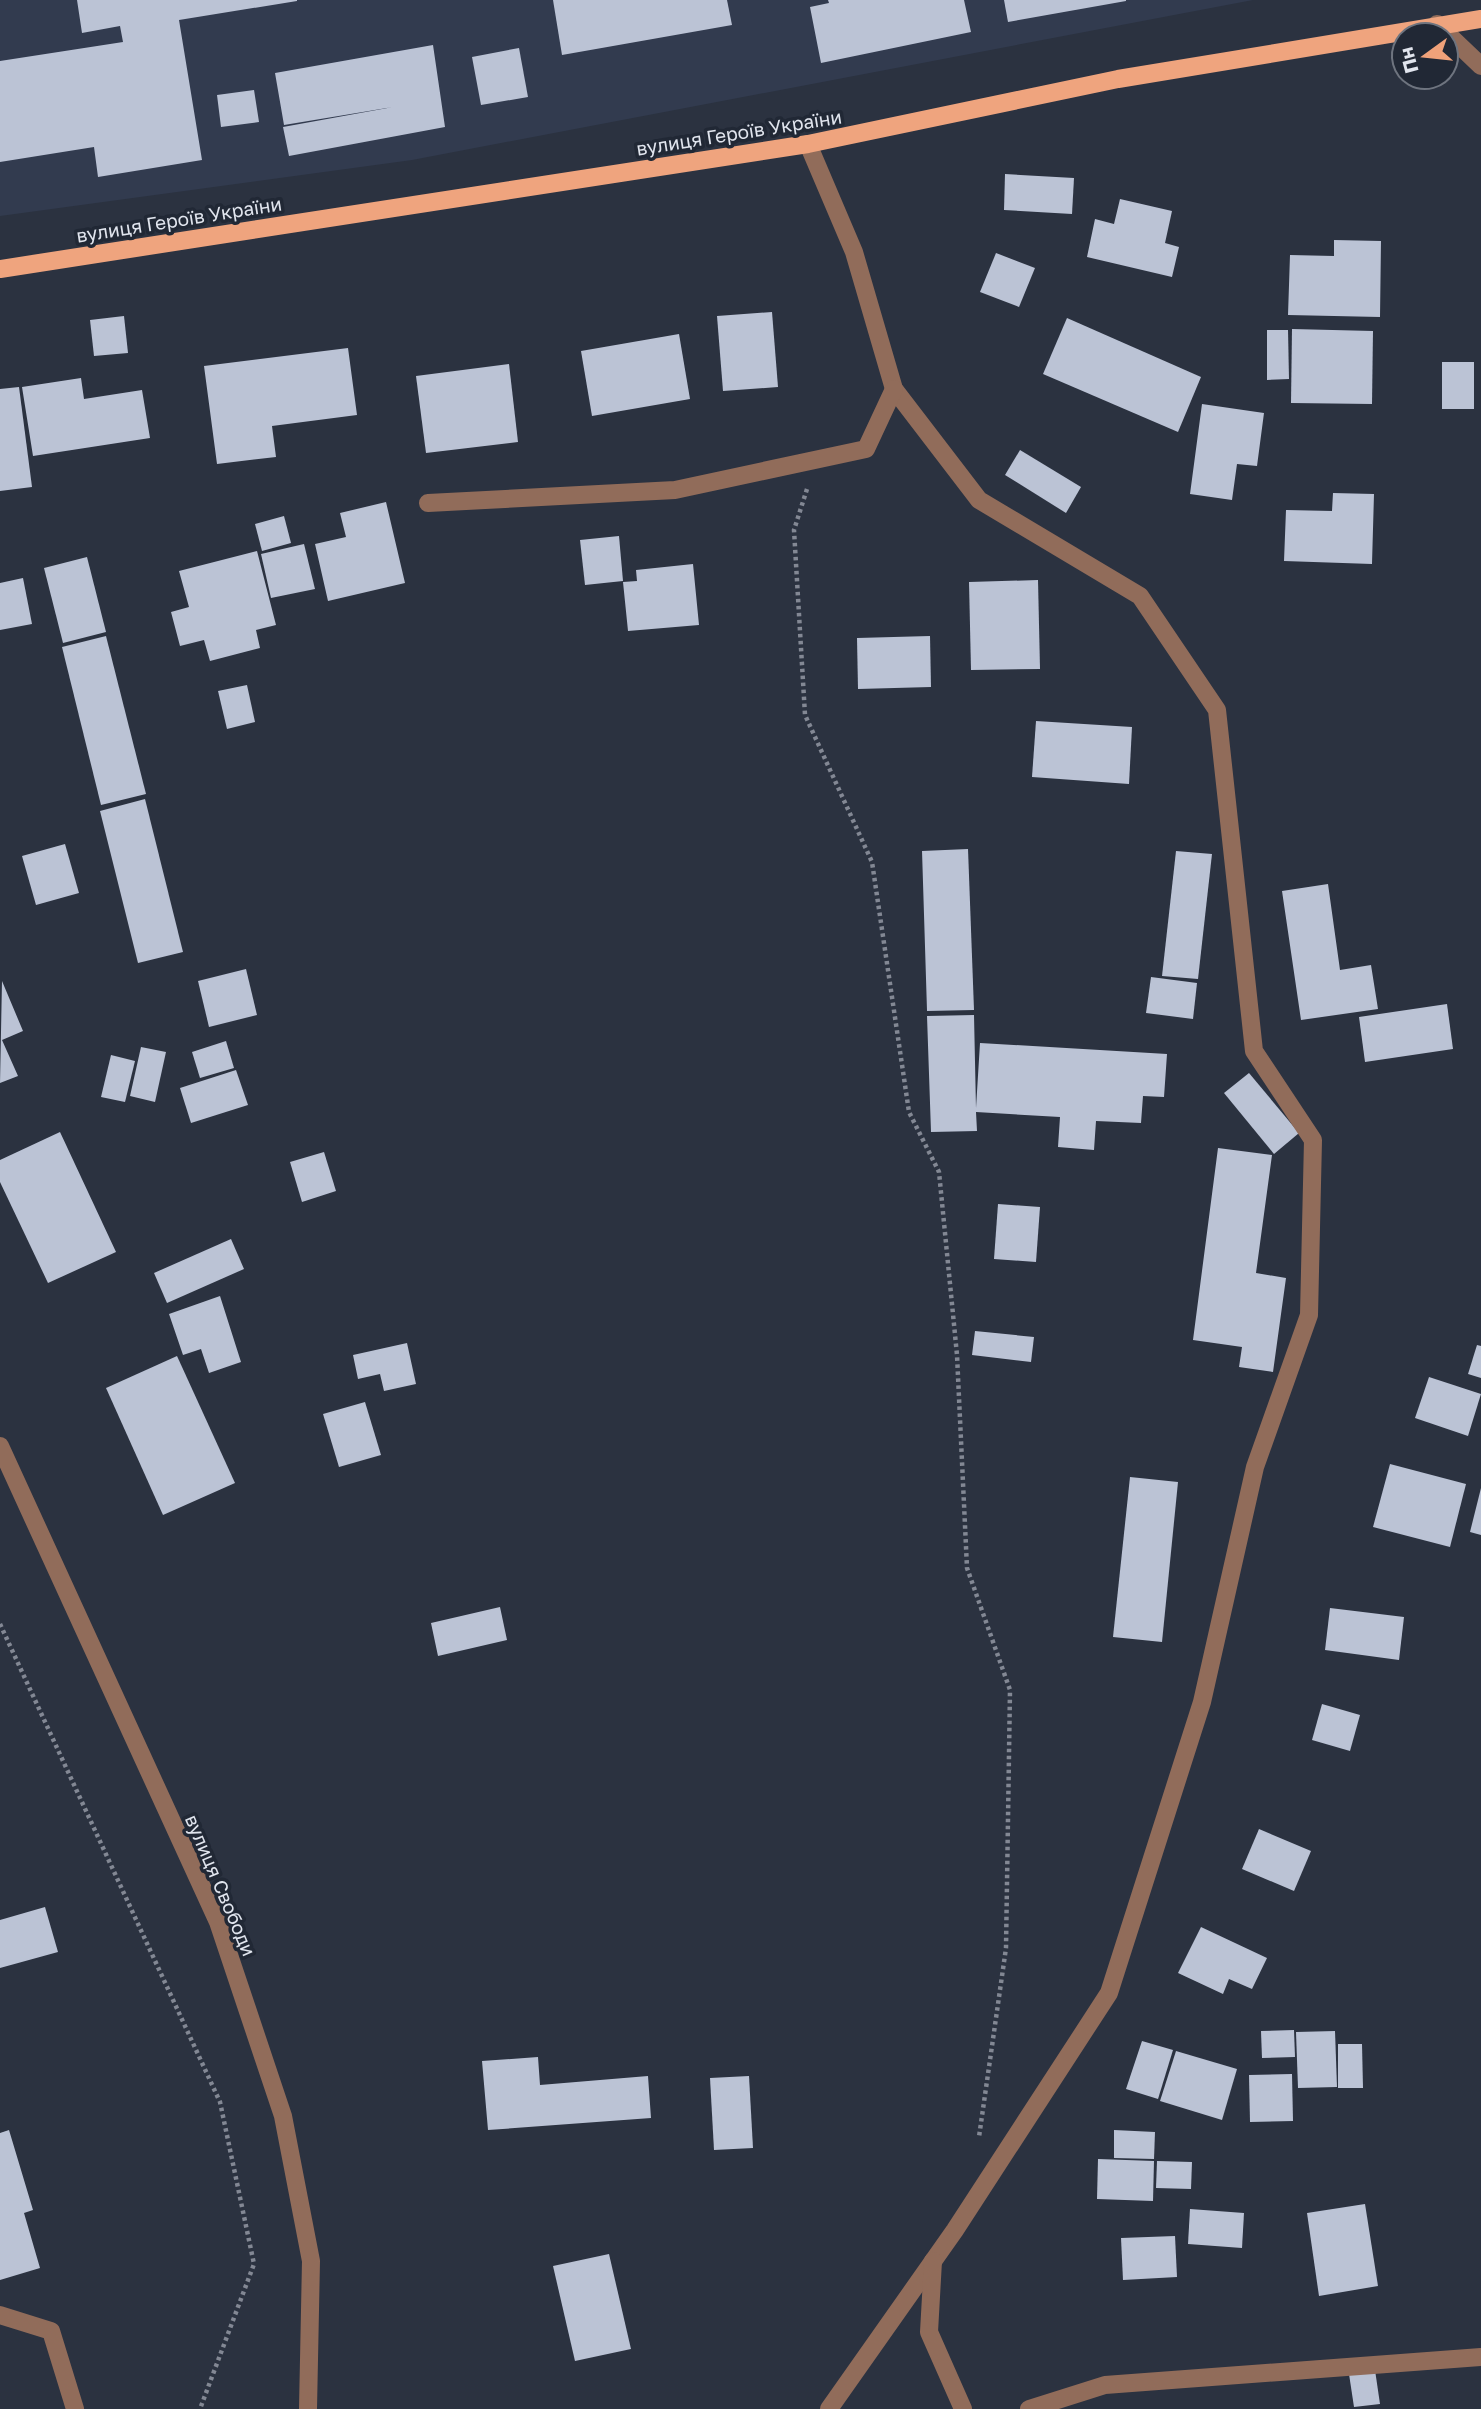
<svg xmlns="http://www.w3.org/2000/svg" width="1481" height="2409" viewBox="0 0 1481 2409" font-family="'Golos Text',sans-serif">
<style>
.built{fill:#323b4f}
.building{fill:#bbc3d5}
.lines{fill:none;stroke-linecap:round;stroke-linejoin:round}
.path{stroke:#838894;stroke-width:4.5;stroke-dasharray:3.5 3.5;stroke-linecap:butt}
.minor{stroke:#916c5a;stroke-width:18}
.major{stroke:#efa47e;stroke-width:18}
.labels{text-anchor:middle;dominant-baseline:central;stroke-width:7;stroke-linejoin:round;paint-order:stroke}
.street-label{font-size:19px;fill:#e1e5ee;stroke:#212835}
</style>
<rect width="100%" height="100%" fill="#2b3240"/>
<polygon class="built" points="0,0 1253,0 412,160 0,216"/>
<g class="building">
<polygon points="77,0 297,0 297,1 179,20 202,160 98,177 94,147 0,162 0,61 123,42 120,26 82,33"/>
<polygon points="553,0 727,0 732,25 562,55"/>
<polygon points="828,0 964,0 971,32 821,63 810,7 829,3"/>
<polygon points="1004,0 1126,0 1126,1 1008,22"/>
<polygon points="433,45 445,127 289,156 283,127 393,107 284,125 275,73"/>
<polygon points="519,48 528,97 481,105 472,57"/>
<polygon points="254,90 259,122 221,127 217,95"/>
<polygon points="1005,174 1074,178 1072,214 1004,210"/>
<polygon points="1120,199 1172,211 1165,243 1179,247 1172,277 1087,257 1095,219 1114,224"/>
<polygon points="1334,240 1381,241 1380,317 1288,315 1290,255 1334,256"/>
<polygon points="996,253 1035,268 1019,307 980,292"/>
<polygon points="772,312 778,387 723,391 717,316"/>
<polygon points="124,316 128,353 94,356 90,320"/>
<polygon points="1067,318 1201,377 1178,432 1043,374"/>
<polygon points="1292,329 1373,331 1372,404 1291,403"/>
<polygon points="1267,330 1288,330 1289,379 1267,380"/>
<polygon points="679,334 690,399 592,416 581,351"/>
<polygon points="348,348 357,415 272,426 276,457 217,464 204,366"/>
<rect x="1442" y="362" width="32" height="47"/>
<polygon points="509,364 518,442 426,453 416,376"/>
<polygon points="81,378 84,399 142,390 150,438 33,456 22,387"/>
<polygon points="19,387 32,487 0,491 0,389"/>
<polygon points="1202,404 1264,413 1257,466 1237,464 1232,500 1190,494"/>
<polygon points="1020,450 1081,487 1066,513 1005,475"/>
<polygon points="1333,493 1374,494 1372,564 1284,561 1286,510 1332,511"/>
<polygon points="386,502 405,583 328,601 315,544 346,537 340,513"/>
<polygon points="284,516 291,543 262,551 255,524"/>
<polygon points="619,536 623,581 585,585 580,540"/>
<polygon points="304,544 315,589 271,598 261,554"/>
<polygon points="257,551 276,625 256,630 260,648 210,661 204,640 180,646 171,612 189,607 179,571"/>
<polygon points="87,557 106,632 63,643 44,568"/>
<polygon points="693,564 699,625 628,631 623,582 637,581 636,570"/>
<polygon points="23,578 32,624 0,630 0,583"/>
<polygon points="1038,580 1040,669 971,670 969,582"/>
<polygon points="106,636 146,794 101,805 62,647"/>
<polygon points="930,636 931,687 858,689 857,638"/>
<polygon points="247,685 255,722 227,729 218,691"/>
<polygon points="1036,721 1132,727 1129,784 1032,777"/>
<polygon points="145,799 183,952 138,963 100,811"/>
<polygon points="65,844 79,893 36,905 22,856"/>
<polygon points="968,849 974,1010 927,1011 922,851"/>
<polygon points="1176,851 1212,854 1198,979 1162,976"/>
<polygon points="1328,884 1340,970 1371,965 1378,1009 1301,1020 1282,891"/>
<polygon points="246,969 257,1015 209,1027 198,981"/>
<polygon points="1151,977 1197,983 1193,1019 1146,1013"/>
<polygon points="2,981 23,1031 2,1040 18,1076 0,1083"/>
<polygon points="1447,1004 1453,1049 1365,1062 1359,1017"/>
<polygon points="974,1015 976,1108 980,1043 1167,1054 1164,1097 1143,1096 1141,1123 1096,1121 1094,1150 1058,1147 1060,1117 976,1112 977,1131 931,1132 927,1016"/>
<polygon points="226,1041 234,1068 200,1078 192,1052"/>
<polygon points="141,1047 166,1052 155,1102 130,1096"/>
<polygon points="111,1055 135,1061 125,1102 101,1097"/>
<polygon points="236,1070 248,1105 191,1123 180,1088"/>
<polygon points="1249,1073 1299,1133 1274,1154 1224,1093"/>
<polygon points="60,1132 116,1252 48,1283 0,1182 0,1160"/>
<polygon points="1218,1148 1272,1155 1256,1273 1286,1278 1273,1372 1239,1367 1242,1347 1193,1340"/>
<polygon points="324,1152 336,1191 302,1202 290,1162"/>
<polygon points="998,1204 1040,1207 1036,1262 994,1259"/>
<polygon points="231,1239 244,1269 167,1303 154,1273"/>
<polygon points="220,1296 241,1362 209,1373 201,1349 183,1355 169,1314"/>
<polygon points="975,1331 1034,1337 1031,1362 972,1355"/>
<polygon points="407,1343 416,1384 384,1391 380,1374 358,1379 353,1355"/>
<polygon points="1477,1345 1481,1346 1481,1378 1468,1374"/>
<polygon points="177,1356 235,1483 163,1515 106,1388"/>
<polygon points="1429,1377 1481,1394 1468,1436 1415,1418"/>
<polygon points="365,1402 381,1455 339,1467 323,1414"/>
<polygon points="1390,1464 1466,1484 1450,1547 1373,1527"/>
<polygon points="1130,1477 1178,1482 1162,1642 1113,1637"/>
<polygon points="1481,1488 1481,1535 1470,1532"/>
<polygon points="500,1607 507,1640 438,1656 431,1623"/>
<polygon points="1330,1608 1404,1617 1399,1660 1325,1650"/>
<polygon points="1322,1704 1360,1715 1350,1751 1312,1740"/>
<polygon points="1259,1829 1311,1851 1294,1891 1242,1869"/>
<polygon points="45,1907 58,1952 0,1968 0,1920"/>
<polygon points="1201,1927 1267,1958 1252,1989 1229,1979 1223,1994 1178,1973"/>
<polygon points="1294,2030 1295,2057 1262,2058 1261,2031"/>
<polygon points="1335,2031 1337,2087 1298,2088 1296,2032"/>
<polygon points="1142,2041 1173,2050 1158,2099 1126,2089"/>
<polygon points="1338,2044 1362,2044 1363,2088 1338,2088"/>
<polygon points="1176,2051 1237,2069 1222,2120 1160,2101"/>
<polygon points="538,2057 540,2085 648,2076 651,2118 488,2130 482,2061"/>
<polygon points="1292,2074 1293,2121 1250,2122 1249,2075"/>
<polygon points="749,2076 753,2148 714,2150 710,2078"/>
<polygon points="9,2130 33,2210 24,2213 40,2268 0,2280 0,2133"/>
<polygon points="1114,2130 1155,2132 1154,2159 1114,2158"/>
<polygon points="1098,2159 1154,2161 1153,2201 1097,2199"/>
<polygon points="1157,2161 1192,2162 1191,2189 1156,2188"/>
<polygon points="1365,2204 1378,2286 1319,2296 1307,2213"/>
<polygon points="1190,2209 1244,2213 1242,2248 1188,2244"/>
<polygon points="1175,2236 1177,2277 1123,2280 1121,2238"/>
<polygon points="609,2254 631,2349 575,2361 553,2266"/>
<polygon points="1375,2370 1380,2404 1354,2407 1349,2374"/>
</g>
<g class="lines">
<g class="path">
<polyline points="807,489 794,530 805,715 872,862 909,1112 939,1172 957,1355 967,1568 1010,1690 1006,1948 979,2137"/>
<polyline points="0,1624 220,2102 254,2264 200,2409"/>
</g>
<g class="minor">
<polyline points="1437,24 1481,66"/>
<polyline points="808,144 854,252 894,389 979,500 1140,596 1217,710 1254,1051 1313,1140 1309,1315 1255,1467 1202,1702 1109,1993 955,2230 829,2409"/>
<polyline points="428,503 675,490 866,449 894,389"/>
<polyline points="0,1446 218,1922 283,2116 311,2261 308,2409"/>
<polyline points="933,2261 929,2332 963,2409"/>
<polyline points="0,2315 51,2331 75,2409"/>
<polyline points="1029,2409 1105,2385 1481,2357"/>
</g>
<polyline class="major" points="0,269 808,144 1118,79 1481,19"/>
</g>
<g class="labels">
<g class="street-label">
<text transform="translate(739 132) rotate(-9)">вулиця Героїв України</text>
<text transform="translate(179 219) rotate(-9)">вулиця Героїв України</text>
<text transform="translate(221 1885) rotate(67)">вулиця Свободи</text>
</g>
</g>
<g transform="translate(1425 56) rotate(255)"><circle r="33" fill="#212835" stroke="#6e747f" stroke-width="2"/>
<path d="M0-5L12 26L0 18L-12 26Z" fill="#f0a27a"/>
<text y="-10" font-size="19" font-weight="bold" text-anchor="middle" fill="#e1e5ee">Пн</text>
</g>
</svg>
